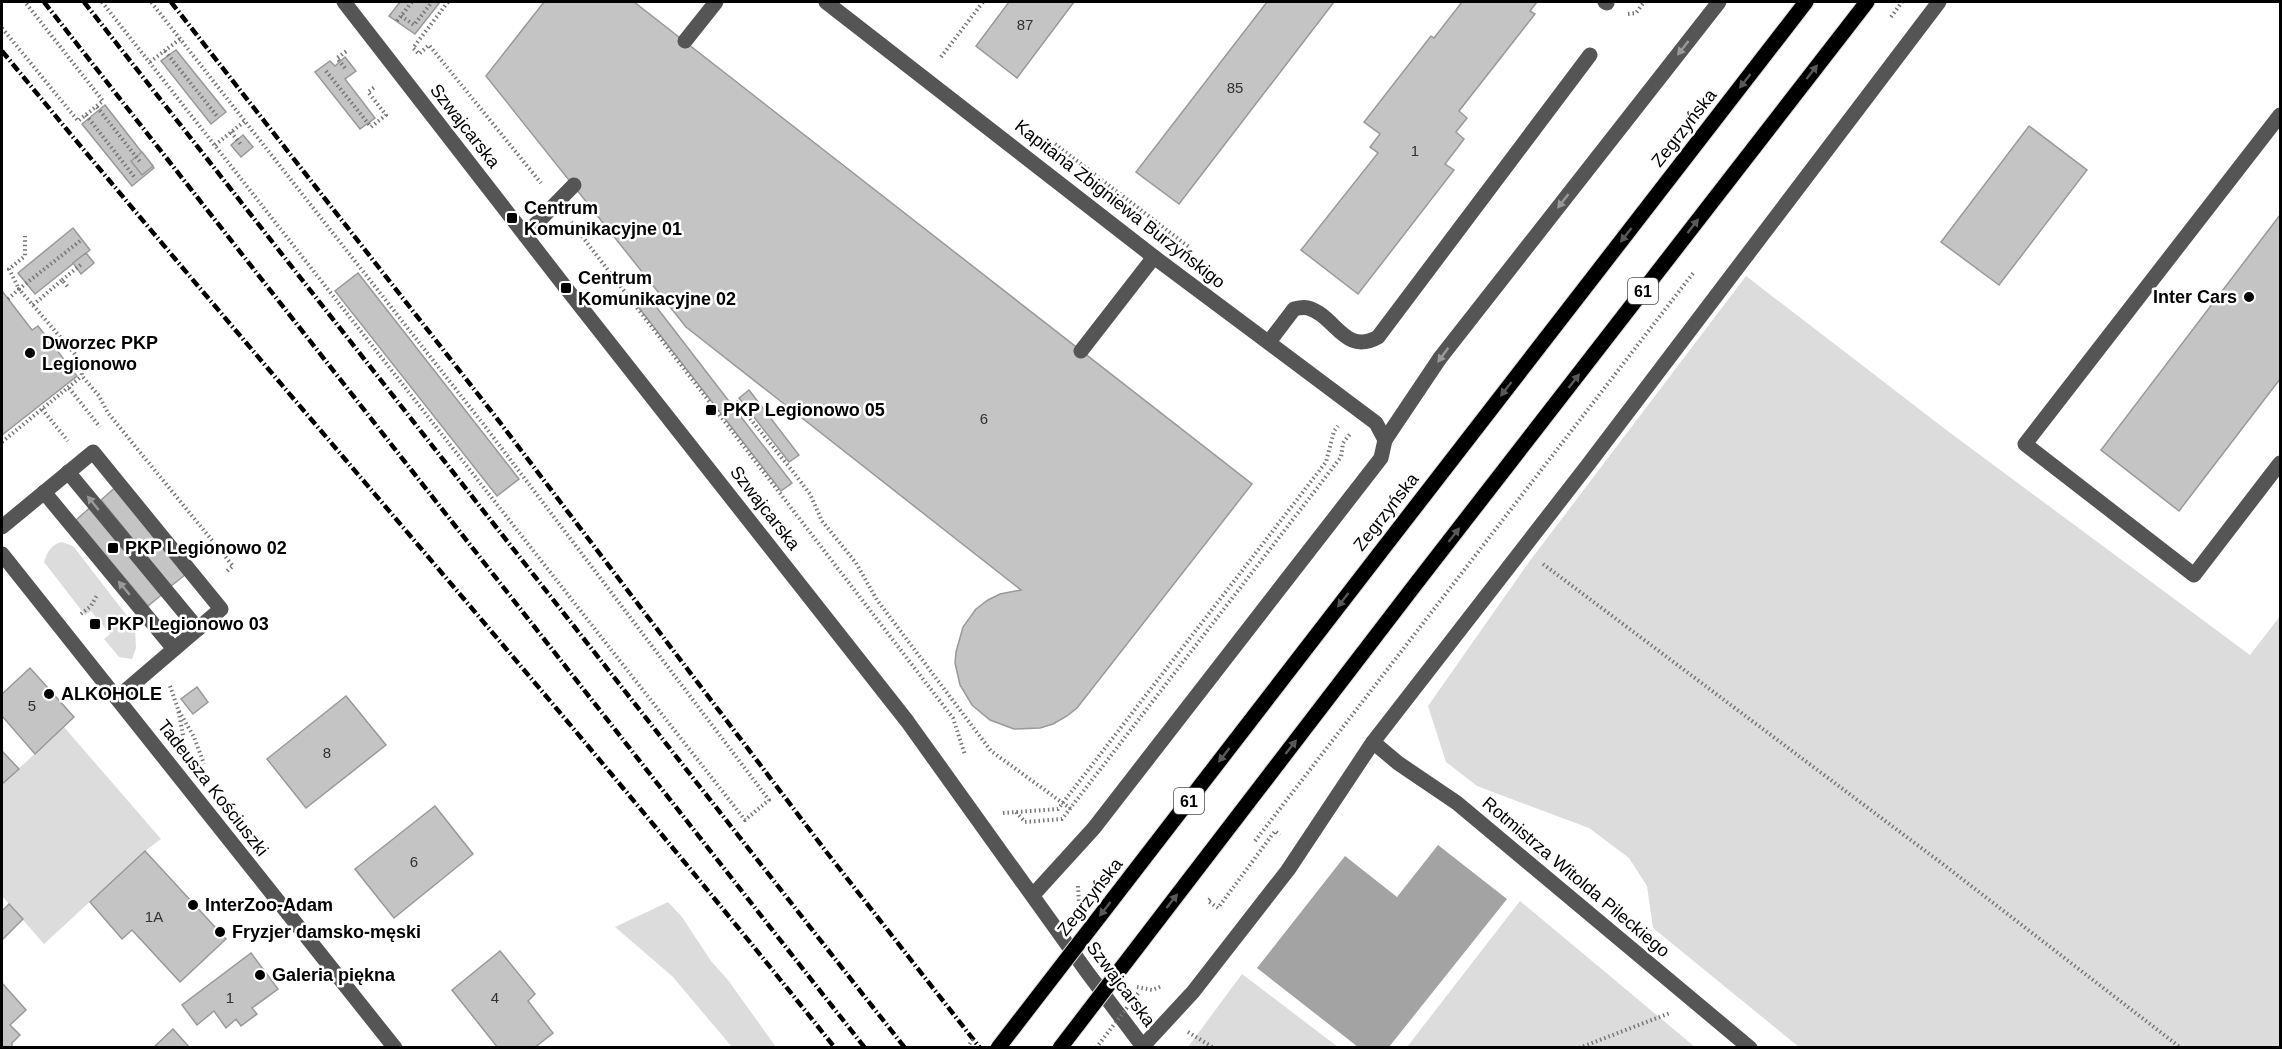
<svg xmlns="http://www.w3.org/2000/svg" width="2282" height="1049" viewBox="0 0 2282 1049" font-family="Helvetica,sans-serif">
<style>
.green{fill:#dcdcdc}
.water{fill:#a3a3a3}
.building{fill:#c4c4c4;stroke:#999;stroke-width:1.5}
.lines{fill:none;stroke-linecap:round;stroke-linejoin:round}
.major-casing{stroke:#dbdbdb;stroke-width:17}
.path{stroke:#777;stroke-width:4;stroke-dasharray:1.5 3;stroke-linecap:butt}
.minor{stroke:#555;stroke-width:15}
.major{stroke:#000;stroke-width:15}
.rail{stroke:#000;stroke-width:4.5;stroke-dasharray:9 3 1.5 3;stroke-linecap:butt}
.major-bridge-casing{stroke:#dbdbdb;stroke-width:17;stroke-linecap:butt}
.path-bridge{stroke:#777;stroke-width:4;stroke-dasharray:1.5 3;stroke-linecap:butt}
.major-bridge{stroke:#000;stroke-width:15}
.oneway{fill:#999}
.oneway2{fill:#595959}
.poi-dot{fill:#000;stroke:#fff;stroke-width:2}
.labels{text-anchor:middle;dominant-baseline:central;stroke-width:5;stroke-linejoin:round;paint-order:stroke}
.number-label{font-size:15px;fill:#313131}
.shield{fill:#fff;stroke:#4c4c4c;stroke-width:1.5}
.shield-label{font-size:16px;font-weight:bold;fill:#000}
.street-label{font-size:18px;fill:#000;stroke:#fff}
.poi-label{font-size:18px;font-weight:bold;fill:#000;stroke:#fff;text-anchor:start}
</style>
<rect width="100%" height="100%" fill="#fff"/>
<g class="green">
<polygon points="1746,276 1949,432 2250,655 2280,616 2280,1047 1799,1047 1653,928 1647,886 1629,858 1589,828 1477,786 1446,762 1428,706 1529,562"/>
<path d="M62,542L73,546L135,626L136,648L132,659L119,657L104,639L110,634L91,611L85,615L44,562C47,553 51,544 62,542Z"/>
<polygon points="64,727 161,839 145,851 44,944 2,896 2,784"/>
<polygon points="1520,901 1695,1047 1407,1047"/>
<polygon points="668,902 682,917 711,961 728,980 776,1047 732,1047 672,976 615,927"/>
<polygon points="1242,974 1338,1047 1188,1047"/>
</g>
<polygon class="water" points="1438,845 1507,899 1389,1047 1358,1047 1257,968 1345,856 1397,897"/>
<g class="building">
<polygon points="400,2 440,2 415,34 389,16"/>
<polygon points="544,2 634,2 1252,484 1077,708 1067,716 1053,724 1040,728 1014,729 990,720 972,705 960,685 955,663 956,652 963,627 976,609 988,600 1000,594 1021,590 686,327 486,76"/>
<polygon points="1009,2 1074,2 1017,78 976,46"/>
<polygon points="1267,2 1334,2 1179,204 1136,172"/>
<polygon points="1462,2 1537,2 1530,11 1535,14 1459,111 1467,118 1456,132 1464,139 1445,164 1454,170 1358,294 1301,250 1378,153 1370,147 1380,134 1364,122 1431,36 1434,38"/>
<polygon points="176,50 226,112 211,124 161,61"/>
<polygon points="345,57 356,71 345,79 375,118 360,129 315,72 330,61 335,66"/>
<polygon points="105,105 154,168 132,186 82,124"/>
<polygon points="2029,126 2087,170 1999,285 1941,242"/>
<polygon points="243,135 253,147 241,157 231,145"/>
<polygon points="142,152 153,166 142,175 131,161"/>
<polygon points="2280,215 2280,379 2179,511 2101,450"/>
<polygon points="73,228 90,250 35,294 18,273"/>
<polygon points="86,253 94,263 81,274 73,263"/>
<polygon points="358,273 519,479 497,496 335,291"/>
<polygon points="2,291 32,330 38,326 77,376 2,435"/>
<polygon points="651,300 792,483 781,491 639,308"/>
<polygon points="749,390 799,455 789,462 739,398"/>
<polygon points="119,484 190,571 171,586 101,500"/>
<polygon points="93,505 165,592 148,606 76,520"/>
<polygon points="30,668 74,717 35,754 2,716 2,694"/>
<polygon points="197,687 208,702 193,714 181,699"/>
<polygon points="346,696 386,745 306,808 267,759"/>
<polygon points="2,751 19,769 2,784"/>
<polygon points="435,806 473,854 394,918 355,869"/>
<polygon points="145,851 226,939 180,982 132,930 122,939 90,902"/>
<polygon points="9,904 23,919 2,940 2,911"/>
<polygon points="500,951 535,994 528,1001 553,1033 534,1048 498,1048 452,990"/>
<polygon points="251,953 278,989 252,1008 257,1014 241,1026 236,1019 226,1028 214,1011 197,1025 182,1005"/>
<polygon points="2,983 26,1010 10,1025 20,1035 12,1043 12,1048 2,1048"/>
<polygon points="173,1029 190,1048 153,1048"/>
</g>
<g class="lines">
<defs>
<g id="major">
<polyline points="1379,554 1806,2"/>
<polyline points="1418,581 1867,2"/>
</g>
</defs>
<use href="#major" class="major-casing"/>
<g class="path">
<polyline points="102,2 745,820 769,800 484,425 151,2"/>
<polyline points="448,2 413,48 419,54 429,45 541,183"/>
<polyline points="1628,14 1636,13 1644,2"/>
<polyline points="401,16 414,25 432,2"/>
<polyline points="1891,17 1902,2"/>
<polyline points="397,21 412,2"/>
<polyline points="2,28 78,121 103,101 25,2"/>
<polyline points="165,51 217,116"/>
<polyline points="941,57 983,2"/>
<polyline points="150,62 180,39"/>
<polyline points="345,68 337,58 348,50"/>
<polyline points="326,71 371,127 386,115 368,92 376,86"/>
<polyline points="97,107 141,163"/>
<polyline points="86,115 136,179"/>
<polyline points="231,132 242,146"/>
<polyline points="1055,144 1189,247"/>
<polyline points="215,145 245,121"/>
<polyline points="571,222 953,718 965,755"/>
<polyline points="80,241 19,289 80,360 82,376 99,396 108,413 233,566 225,573"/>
<polyline points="62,280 83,263"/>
<polyline points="8,299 19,289 9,269 25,256 25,236"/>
<polyline points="33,305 62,280 68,287"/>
<polyline points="69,388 100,427"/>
<polyline points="736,401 794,473 810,494 822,521 856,563 877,600 991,751 1071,809"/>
<polyline points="42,409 68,441"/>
<polyline points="2,442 82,376"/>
<polyline points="1543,564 1944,865 2181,1048"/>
<polyline points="81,614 91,606 97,595"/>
<polyline points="170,686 178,709 184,740"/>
<polyline points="179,711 194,737 204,764"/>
<polyline points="1016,812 1025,822 1062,819 1341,457 1343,443 1350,434"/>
<polyline points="1003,813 1058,809 1326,462 1334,431 1338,426"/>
<polyline points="1255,841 1694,272"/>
<polyline points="1078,886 1079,903"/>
<polyline points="1210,899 1208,901 1218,908 1275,831 1280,835"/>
<polyline points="1137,987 1152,990 1162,986"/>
<polyline points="1188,1032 1214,1048"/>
<polyline points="1579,1048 1670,1013"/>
</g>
<g class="minor">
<polyline points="344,2 566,288 907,721 1087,972 1144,1048"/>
<polyline points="826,2 1154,257 1376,423 1385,440"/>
<polyline points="1605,2 1607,3"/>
<polyline points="685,41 716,2"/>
<polyline points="2280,115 2025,444 2194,575 2280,463"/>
<polyline points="525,235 574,185"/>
<path d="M1269,342L1294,309C1298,308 1304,307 1308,308C1335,315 1344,356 1378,337L1590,55"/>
<polyline points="1081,351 1154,257"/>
<polyline points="68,472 198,629"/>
<polyline points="44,492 174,649"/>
<polyline points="2,527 93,452 221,609 117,698"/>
<polyline points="2,554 395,1048"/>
<polyline points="1373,742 1398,763 1457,803 1750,1048"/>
<polyline points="1033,895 1094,828 1381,458 1385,440 1440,358 1719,2"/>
<polyline points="1143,1046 1193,992 1288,870 1373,742 1587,466 1939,2"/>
</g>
<use href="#major" class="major"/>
<g class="rail">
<polyline points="44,2 865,1048"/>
<polyline points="84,2 905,1048"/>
<polyline points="171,2 495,416 828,854 980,1048"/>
<path d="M2,51C276,385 565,708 835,1048"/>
</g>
<defs>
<g id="major-bridge">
<polyline points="998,1048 1379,554"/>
<polyline points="1060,1048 1418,581"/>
</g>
</defs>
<use href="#major-bridge" class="major-bridge-casing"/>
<g class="path-bridge">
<polyline points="967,1048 973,1039"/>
<polyline points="1096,1048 1139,992"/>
</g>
<use href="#major-bridge" class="major-bridge"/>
</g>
<defs><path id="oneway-solid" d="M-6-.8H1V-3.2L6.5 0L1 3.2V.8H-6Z" transform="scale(1.5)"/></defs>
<g class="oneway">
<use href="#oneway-solid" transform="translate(1683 48) rotate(128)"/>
<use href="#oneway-solid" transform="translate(1563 201) rotate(128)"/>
<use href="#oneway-solid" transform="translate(1443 355) rotate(126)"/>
<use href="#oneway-solid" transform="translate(93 503) rotate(-129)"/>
<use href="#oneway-solid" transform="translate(124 588) rotate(-130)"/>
</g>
<g class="oneway2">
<use href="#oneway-solid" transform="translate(1812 72) rotate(-52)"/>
<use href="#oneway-solid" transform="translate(1745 81) rotate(128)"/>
<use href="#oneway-solid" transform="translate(1693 226) rotate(-52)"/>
<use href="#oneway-solid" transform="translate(1626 235) rotate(128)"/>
<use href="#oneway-solid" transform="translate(1574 381) rotate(-52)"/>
<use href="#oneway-solid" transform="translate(1506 389) rotate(128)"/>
<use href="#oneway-solid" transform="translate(1454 535) rotate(-52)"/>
<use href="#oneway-solid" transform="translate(1343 600) rotate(128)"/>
<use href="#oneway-solid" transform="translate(1291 747) rotate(-52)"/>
<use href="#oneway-solid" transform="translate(1224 755) rotate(128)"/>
<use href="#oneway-solid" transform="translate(1172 901) rotate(-52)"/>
<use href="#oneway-solid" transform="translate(1105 909) rotate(128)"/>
</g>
<g class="poi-dot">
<rect x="506" y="212" width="12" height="12" rx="3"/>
<rect x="560" y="282" width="12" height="12" rx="3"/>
<circle cx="2249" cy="297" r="6"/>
<circle cx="30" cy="353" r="6"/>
<rect x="705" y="404" width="12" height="12" rx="3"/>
<rect x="107" y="542" width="12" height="12" rx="3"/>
<rect x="89" y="618" width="12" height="12" rx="3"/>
<circle cx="49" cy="694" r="6"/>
<circle cx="193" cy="905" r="6"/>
<circle cx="220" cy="932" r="6"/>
<circle cx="260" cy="975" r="6"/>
</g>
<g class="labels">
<g class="number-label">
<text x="1025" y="24">87</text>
<text x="1235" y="87">85</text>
<text x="1415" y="150">1</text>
<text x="984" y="418">6</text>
<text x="32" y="705">5</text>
<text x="327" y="752">8</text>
<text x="414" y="861">6</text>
<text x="154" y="916">1A</text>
<text x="230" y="997">1</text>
<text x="495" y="997">4</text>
</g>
<g class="shield">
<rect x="1628" y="278" width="30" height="26" rx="4.5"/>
<rect x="1174" y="788" width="30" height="26" rx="4.5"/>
</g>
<g class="shield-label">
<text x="1643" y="291">61</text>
<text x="1189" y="801">61</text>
</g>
<g class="street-label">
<text transform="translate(465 126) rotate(52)">Szwajcarska</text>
<text transform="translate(1684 128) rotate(-52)">Zegrzyńska</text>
<text transform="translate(1120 204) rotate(38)">Kapitana Zbigniewa Burzyńskigo</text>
<text transform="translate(765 508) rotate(52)">Szwajcarska</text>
<text transform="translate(1386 512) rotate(-52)">Zegrzyńska</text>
<text transform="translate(213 788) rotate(52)">Tadeusza Kościuszki</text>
<text transform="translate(1576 877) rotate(40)">Rotmistrza Witolda Pileckiego</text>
<text transform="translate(1090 897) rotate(-52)">Zegrzyńska</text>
<text transform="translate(1121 984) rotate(53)">Szwajcarska</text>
</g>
<g class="poi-label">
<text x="524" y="208">Centrum<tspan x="524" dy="21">Komunikacyjne 01</tspan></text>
<text x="578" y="278">Centrum<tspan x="578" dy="21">Komunikacyjne 02</tspan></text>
<text x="2237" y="297" text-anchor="end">Inter Cars</text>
<text x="42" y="343">Dworzec PKP<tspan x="42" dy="21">Legionowo</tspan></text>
<text x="723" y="410">PKP Legionowo 05</text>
<text x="125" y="548">PKP Legionowo 02</text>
<text x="107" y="624">PKP Legionowo 03</text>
<text x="61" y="694">ALKOHOLE</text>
<text x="205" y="905">InterZoo-Adam</text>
<text x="232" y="932">Fryzjer damsko-męski</text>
<text x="272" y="975">Galeria piękna</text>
</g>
</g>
<rect width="2282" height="1049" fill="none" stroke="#000000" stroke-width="6"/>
</svg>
